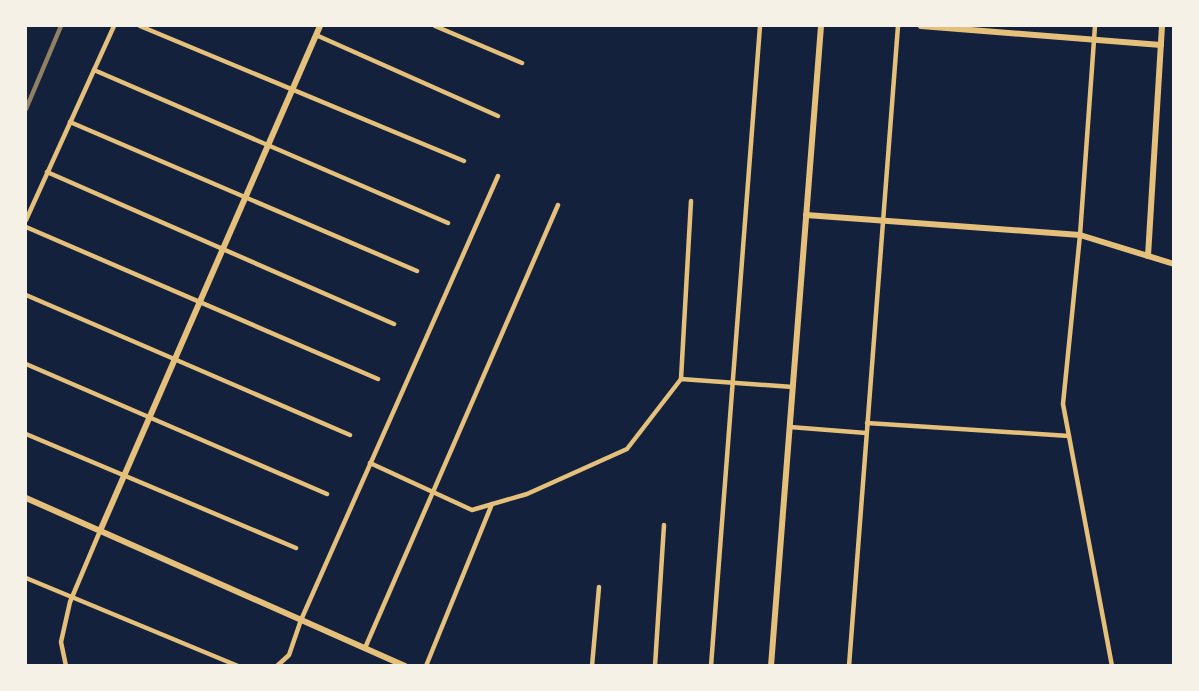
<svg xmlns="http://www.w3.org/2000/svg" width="1199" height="691" viewBox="0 0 1199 691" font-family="Ubuntu,sans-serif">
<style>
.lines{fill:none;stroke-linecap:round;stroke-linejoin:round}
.service{stroke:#e5c07b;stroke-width:4.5}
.minor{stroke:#e5c07b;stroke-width:6}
.rail{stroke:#918062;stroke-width:4.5}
</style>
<rect width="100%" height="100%" fill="#14213d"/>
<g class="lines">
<g class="service">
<polyline points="140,26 464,161"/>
<polyline points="435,26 522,63"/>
<polyline points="1095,26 1080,235 1063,404 1112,666"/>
<polyline points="316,35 498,116"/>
<polyline points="94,70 448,223"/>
<polyline points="70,122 417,271"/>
<polyline points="47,172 394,324"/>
<polyline points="26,220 114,26"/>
<polyline points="26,227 378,379"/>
<polyline points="26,295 350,435"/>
<polyline points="26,364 327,494"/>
<polyline points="681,379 691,201"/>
<polyline points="867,423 1069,436"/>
<polyline points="790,427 866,433"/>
<polyline points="26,434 296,548"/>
<polyline points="370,463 472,510 527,494 627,449 681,379 793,387"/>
<polyline points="26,578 238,666"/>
<polyline points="365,648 558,205"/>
<polyline points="66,666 61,642 70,602 100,531"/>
<polyline points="277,666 289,655 301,620 498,176"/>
<polyline points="426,666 492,504"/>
<polyline points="592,666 599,587"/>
<polyline points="655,666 664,525"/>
<polyline points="711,666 760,26"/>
<polyline points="849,666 898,26"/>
</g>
<g class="minor">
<polyline points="921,26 1161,45"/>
<polyline points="806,215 1080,235 1174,264"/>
<polyline points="1148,256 1162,26"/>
<polyline points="26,498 405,666"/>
<polyline points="100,531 320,26"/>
<polyline points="771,666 821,26"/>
</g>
<polyline class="rail" points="26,109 61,26"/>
</g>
<rect width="1199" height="691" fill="none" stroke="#f6f1e7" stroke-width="54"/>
</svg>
